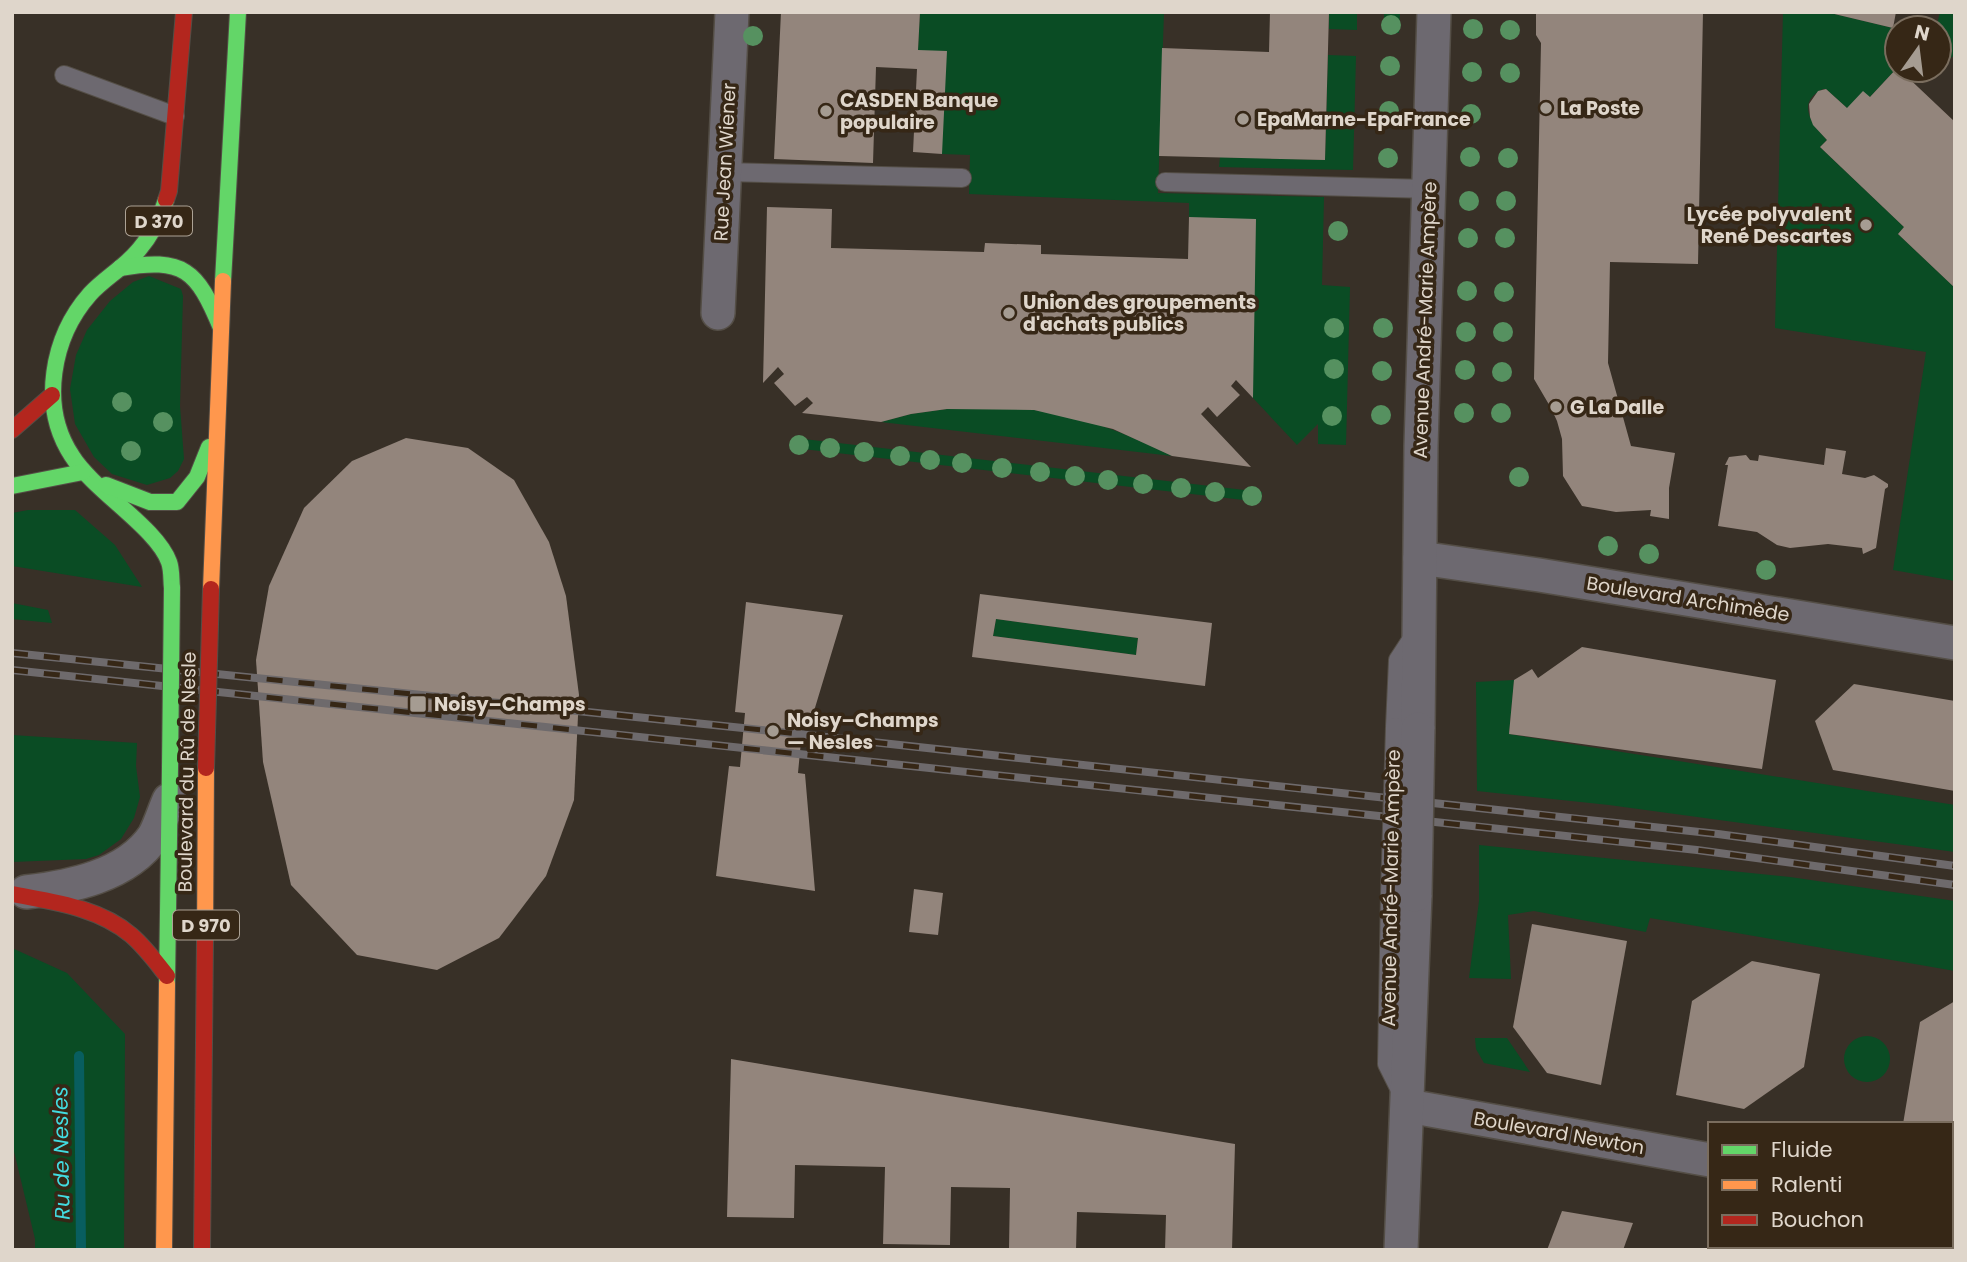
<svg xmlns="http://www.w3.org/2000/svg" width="1967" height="1262" viewBox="0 0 1967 1262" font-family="Poppins,sans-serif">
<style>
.green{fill:#0a4c24}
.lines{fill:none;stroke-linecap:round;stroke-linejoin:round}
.stream{stroke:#085e5f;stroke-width:10}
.building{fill:#93857c;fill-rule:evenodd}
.lane-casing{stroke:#544e46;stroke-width:20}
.street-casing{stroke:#544e46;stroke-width:36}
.fast-casing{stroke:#544e46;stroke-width:18}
.slow-casing{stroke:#544e46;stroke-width:18}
.jam-casing{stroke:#544e46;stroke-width:18}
.lane{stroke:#6d6970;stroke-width:18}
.street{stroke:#6d6970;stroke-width:33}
.fast{stroke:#63d668;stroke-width:16}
.slow{stroke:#ff974d;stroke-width:16}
.jam{stroke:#b3261e;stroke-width:16}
.rail-casing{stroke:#6e6a6c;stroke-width:8}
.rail{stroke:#362716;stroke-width:5;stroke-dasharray:16;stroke-linecap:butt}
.lane-bridge-casing{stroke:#544e46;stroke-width:20;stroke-linecap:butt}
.street-bridge-casing{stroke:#544e46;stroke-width:36;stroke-linecap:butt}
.fast-bridge-casing{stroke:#544e46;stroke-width:18;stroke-linecap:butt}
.jam-bridge-casing{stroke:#544e46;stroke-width:18;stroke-linecap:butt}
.lane-bridge{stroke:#6d6970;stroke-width:18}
.street-bridge{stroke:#6d6970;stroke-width:33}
.fast-bridge{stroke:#63d668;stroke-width:16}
.jam-bridge{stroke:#b3261e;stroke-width:16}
.tree{fill:#569160}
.poi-dot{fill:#a59c92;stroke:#362716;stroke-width:2.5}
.labels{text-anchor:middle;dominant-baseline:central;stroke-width:7;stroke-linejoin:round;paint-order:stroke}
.shield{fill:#362716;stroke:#aca295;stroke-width:2}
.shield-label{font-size:18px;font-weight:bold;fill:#dfd6cb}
.poi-label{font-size:19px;font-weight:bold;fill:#dfd6cb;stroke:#362716;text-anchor:start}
.street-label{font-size:19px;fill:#dfd6cb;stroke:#362716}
.water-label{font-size:21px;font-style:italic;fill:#42dce0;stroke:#362716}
</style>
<rect width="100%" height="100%" fill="#383027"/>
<g class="green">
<polygon points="920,12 1164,12 1158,193 1324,197 1322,285 1350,287 1346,445 1318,444 1318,424 1297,445 1253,398 1189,217 1189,203 969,194 970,155 942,154 918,50"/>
<polygon points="1329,12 1357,12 1357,30 1329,29"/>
<polygon points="1384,12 1400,12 1399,33 1384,32"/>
<path d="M1783,12H1826L1897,29V68L1870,97L1847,108L1826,89H1823C1795,103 1812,124 1827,140L1820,147L1904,227L1898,234L1955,288V581L1893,570L1926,352L1775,328Z"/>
<polygon points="1940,12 1955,12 1955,55 1939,66 1939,28 1936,28"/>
<polygon points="1328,55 1356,56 1353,170 1219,167 1220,157 1325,160"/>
<polygon points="149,276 181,289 183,296 180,406 184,459 178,471 170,478 147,485 112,474 94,457 75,424 70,389 76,355 87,330 110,301 133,282"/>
<path d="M947,409C976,409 1006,407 1034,410C1083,416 1128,434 1172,456L881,422L911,414Z"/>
<polygon points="795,438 1262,492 1261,502 794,448"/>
<polygon points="28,510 75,510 115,545 142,587 12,566 12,513"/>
<polygon points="12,603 48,610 52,623 12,619"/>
<polygon points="996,619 1138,638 1136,655 993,636"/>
<polygon points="1514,680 1509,734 1955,805 1955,852 1609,805 1477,791 1476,682"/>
<polygon points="12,735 137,743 136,766 140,797 134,818 121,839 99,855 86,859 12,862"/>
<polygon points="1479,845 1790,877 1955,901 1955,971 1650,918 1646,932 1534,911 1508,915 1511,979 1469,978 1479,901"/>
<polygon points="12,948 67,973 125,1034 124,1250 35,1250 35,1239 12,1143"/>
<circle cx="1867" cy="1059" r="23"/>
<polygon points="1475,1038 1507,1038 1530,1072 1484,1063 1476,1049"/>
</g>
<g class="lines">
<polyline class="stream" points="79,1056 81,1250"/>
</g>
<g class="building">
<polygon points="781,12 920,12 918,50 947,51 942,154 913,152 917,69 876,67 873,163 774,159"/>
<polygon points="1270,12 1329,12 1325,160 1159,156 1162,48 1269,52"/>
<polygon points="1536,12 1703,12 1698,264 1610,262 1608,363 1631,446 1675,453 1669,488 1669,519 1650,516 1651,510 1616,512 1582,506 1563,476 1562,439 1557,421 1551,408 1534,379 1541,43 1536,35"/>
<polygon points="1826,12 1896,12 1893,28"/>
<polygon points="1897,68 1897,70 1900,70 1955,122 1955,288 1898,234 1904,227 1820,147 1827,140 1813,125 1810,117 1809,104 1818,91 1826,89 1847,108 1863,91 1870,97"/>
<polygon points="767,207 832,209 831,248 984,252 985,243 1041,245 1041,254 1188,259 1189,217 1256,219 1253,398 1236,380 1231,386 1240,395 1217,417 1208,407 1201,414 1251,467 1172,456 1113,429 1034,410 947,409 911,414 881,422 802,413 813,403 807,397 795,406 774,383 784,374 778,367 763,383"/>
<polygon points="406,438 468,448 514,480 549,542 566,596 579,695 574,800 546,876 499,938 437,970 357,955 291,885 263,762 256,660 269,586 304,508 352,461"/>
<polygon points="1826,448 1846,451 1842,474 1865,478 1874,475 1888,484 1888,487 1885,489 1876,548 1863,554 1862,548 1828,544 1790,548 1777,545 1757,532 1718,526 1728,465 1725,465 1729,457 1746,455 1750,460 1758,461 1759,455 1824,465"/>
<path d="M980,594L1212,623L1205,686L972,657ZM996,619L1138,638L1136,655L993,636Z"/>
<polygon points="746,602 843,615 811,721 803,720 798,773 805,774 815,891 716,876 729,766 740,767 745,713 735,712"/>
<polygon points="1582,647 1776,680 1762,769 1509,734 1514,680 1532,669 1538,678"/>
<polygon points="1854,684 1955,701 1955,791 1833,770 1815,721"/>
<polygon points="914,889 943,893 938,935 909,932"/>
<polygon points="1532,924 1627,941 1601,1085 1547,1073 1513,1027"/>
<polygon points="1752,961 1820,974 1804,1067 1744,1109 1676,1095 1692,1001"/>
<polygon points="1955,1001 1955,1146 1951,1145 1951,1124 1903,1124 1920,1022"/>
<polygon points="731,1059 1235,1144 1232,1250 1165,1250 1166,1215 1077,1212 1076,1250 1009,1250 1010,1188 951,1187 950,1245 883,1244 885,1167 795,1165 794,1218 727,1217"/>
<polygon points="1562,1211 1633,1223 1623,1250 1547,1250"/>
<polygon points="1724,1246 1826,1247 1851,1246 1851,1250 1723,1250"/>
</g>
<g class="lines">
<defs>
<g id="lane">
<polyline points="64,75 175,116"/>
<polyline points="725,172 962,178"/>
<polyline points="1165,182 1429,189"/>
<polyline points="1395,727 1398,660 1415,634"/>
<polyline points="1390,893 1387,1064 1402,1094"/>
</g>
<g id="street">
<polyline points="718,313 732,12"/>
<polyline points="1420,558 1539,575 1955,643"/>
<polyline points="1418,729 1421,446 1434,12"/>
<path d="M26,892C70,887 127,876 154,836C160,825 164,811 169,800"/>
<polyline points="1408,1106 1710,1160"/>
<polyline points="1951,1205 1955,1205"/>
<polyline points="1401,1250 1415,895"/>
</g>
<g id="fast">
<path d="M166,200C158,224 146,245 127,262C115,273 101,282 90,294C52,337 39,406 72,456C94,491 157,528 169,562C172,570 171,580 172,588"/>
<path d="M120,268C184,257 197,270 221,328"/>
<polyline points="223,281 238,12"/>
<polyline points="106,485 150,502 177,502 197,477 209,447"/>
<polyline points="12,486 83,472"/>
<polyline points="167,984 170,767"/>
</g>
<g id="slow">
<polyline points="211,589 223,281"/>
<polyline points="205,939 206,768"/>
<polyline points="164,1250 167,984"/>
</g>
<g id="jam">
<polyline points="166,200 169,191 184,12"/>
<polyline points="12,430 52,395"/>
<path d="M12,894C53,902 98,907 131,935C145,947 156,962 167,976"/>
<polyline points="202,1250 205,939"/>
</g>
</defs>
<use href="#lane" class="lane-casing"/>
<use href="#street" class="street-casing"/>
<use href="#fast" class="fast-casing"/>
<use href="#slow" class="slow-casing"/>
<use href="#jam" class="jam-casing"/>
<use href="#lane" class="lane"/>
<use href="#street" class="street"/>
<use href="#fast" class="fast"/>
<use href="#slow" class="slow"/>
<use href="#jam" class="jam"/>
<defs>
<g id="rail">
<polyline points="12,653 743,728 1718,834 1955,866"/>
<polyline points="12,670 1697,850 1955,885"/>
</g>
</defs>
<use href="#rail" class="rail-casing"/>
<use href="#rail" class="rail"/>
<defs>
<polyline id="lane-bridge" points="1390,893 1395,727"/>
<polyline id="street-bridge" points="1415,895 1418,729"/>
<polyline id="fast-bridge" points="170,767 172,588"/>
<polyline id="jam-bridge" points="206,768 211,589"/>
</defs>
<use href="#lane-bridge" class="lane-bridge-casing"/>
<use href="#street-bridge" class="street-bridge-casing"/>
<use href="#fast-bridge" class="fast-bridge-casing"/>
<use href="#jam-bridge" class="jam-bridge-casing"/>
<use href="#lane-bridge" class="lane-bridge"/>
<use href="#street-bridge" class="street-bridge"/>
<use href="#fast-bridge" class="fast-bridge"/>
<use href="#jam-bridge" class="jam-bridge"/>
</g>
<g class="tree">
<circle cx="1391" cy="25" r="10"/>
<circle cx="1473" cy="29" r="10"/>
<circle cx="1510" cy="30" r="10"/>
<circle cx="753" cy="36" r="10"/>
<circle cx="1390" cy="66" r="10"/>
<circle cx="1472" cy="72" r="10"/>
<circle cx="1510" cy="73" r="10"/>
<circle cx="1389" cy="111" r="10"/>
<circle cx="1471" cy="114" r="10"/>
<circle cx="1470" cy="157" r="10"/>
<circle cx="1388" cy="158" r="10"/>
<circle cx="1508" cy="158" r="10"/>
<circle cx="1469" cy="201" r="10"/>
<circle cx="1506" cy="201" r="10"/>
<circle cx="1338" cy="231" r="10"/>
<circle cx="1468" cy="238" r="10"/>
<circle cx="1505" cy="238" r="10"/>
<circle cx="1467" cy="291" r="10"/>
<circle cx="1504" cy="292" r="10"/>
<circle cx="1334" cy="328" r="10"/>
<circle cx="1383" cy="328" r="10"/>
<circle cx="1466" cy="332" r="10"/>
<circle cx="1503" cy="332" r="10"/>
<circle cx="1334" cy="369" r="10"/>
<circle cx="1465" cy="370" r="10"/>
<circle cx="1382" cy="371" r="10"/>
<circle cx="1502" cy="372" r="10"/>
<circle cx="122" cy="402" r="10"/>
<circle cx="1464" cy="413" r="10"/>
<circle cx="1501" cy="413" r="10"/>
<circle cx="1381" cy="415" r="10"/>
<circle cx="1332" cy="416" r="10"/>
<circle cx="163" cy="422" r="10"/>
<circle cx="799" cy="445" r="10"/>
<circle cx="830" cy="448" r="10"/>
<circle cx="131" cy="451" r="10"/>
<circle cx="864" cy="452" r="10"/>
<circle cx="900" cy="456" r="10"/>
<circle cx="930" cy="460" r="10"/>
<circle cx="962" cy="463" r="10"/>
<circle cx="1002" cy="468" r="10"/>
<circle cx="1040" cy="472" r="10"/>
<circle cx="1075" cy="476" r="10"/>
<circle cx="1519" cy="477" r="10"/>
<circle cx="1108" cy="480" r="10"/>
<circle cx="1143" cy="484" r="10"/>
<circle cx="1181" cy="488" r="10"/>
<circle cx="1215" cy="492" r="10"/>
<circle cx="1252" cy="496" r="10"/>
<circle cx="1608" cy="546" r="10"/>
<circle cx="1649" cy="554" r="10"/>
<circle cx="1766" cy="570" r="10"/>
</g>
<g class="poi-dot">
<circle cx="1546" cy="108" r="7"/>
<circle cx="826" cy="111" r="7"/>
<circle cx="1243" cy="119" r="7"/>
<circle cx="1866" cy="225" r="7"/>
<circle cx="1009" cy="313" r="7"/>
<circle cx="1556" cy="407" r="7"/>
<rect x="409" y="695" width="18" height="18" rx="3.5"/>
<circle cx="773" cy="731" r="7"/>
</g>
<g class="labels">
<g class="shield">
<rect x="126" y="206.5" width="66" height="29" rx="5"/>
<rect x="173" y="910.5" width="66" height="29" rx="5"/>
</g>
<g class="shield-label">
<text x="159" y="221">D 370</text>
<text x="206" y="925">D 970</text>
</g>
<g class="poi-label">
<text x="840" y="100">CASDEN Banque<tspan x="840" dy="22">populaire</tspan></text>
<text x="1560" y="108">La Poste</text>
<text x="1257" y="119">EpaMarne-EpaFrance</text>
<text x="1852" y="214" text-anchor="end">Lycée polyvalent<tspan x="1852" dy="22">René Descartes</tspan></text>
<text x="1023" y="302">Union des groupements<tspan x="1023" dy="22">d'achats publics</tspan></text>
<text x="1570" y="407">G La Dalle</text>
<text x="434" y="704">Noisy–Champs</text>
<text x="787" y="720">Noisy–Champs<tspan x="787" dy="22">— Nesles</tspan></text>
</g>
<g class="street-label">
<text transform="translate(725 162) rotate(-87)">Rue Jean Wiener</text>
<text transform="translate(1425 320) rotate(-88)">Avenue André-Marie Ampère</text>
<text transform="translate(1688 599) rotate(9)">Boulevard Archimède</text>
<text transform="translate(187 772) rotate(-89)">Boulevard du Rû de Nesle</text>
<text transform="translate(1391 888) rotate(-89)">Avenue André-Marie Ampère</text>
<text transform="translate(1559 1133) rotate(10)">Boulevard Newton</text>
</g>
<g class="water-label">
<text transform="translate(61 1153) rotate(-91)">Ru de Nesles</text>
</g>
</g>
<rect width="1967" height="1262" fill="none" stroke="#dfd6cb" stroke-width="28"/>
<rect x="1708" y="1122" width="245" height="126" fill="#362716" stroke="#7a6d5e" stroke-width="2"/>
<rect x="1722" y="1145" width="35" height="10" fill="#63d668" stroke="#7a6d5e" stroke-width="2"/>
<text x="1771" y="1157" font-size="21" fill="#dfd6cb">Fluide</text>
<rect x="1722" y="1180" width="35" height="10" fill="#ff974d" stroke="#7a6d5e" stroke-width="2"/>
<text x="1771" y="1192" font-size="21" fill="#dfd6cb">Ralenti</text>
<rect x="1722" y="1215" width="35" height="10" fill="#b3261e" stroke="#7a6d5e" stroke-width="2"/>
<text x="1771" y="1227" font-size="21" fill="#dfd6cb">Bouchon</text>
<g transform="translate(1918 49) rotate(14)"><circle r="33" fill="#362716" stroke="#7a6d5e" stroke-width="2"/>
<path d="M0-5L12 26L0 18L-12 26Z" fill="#a59c92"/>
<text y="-10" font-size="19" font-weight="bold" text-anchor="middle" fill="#dfd6cb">N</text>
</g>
</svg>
